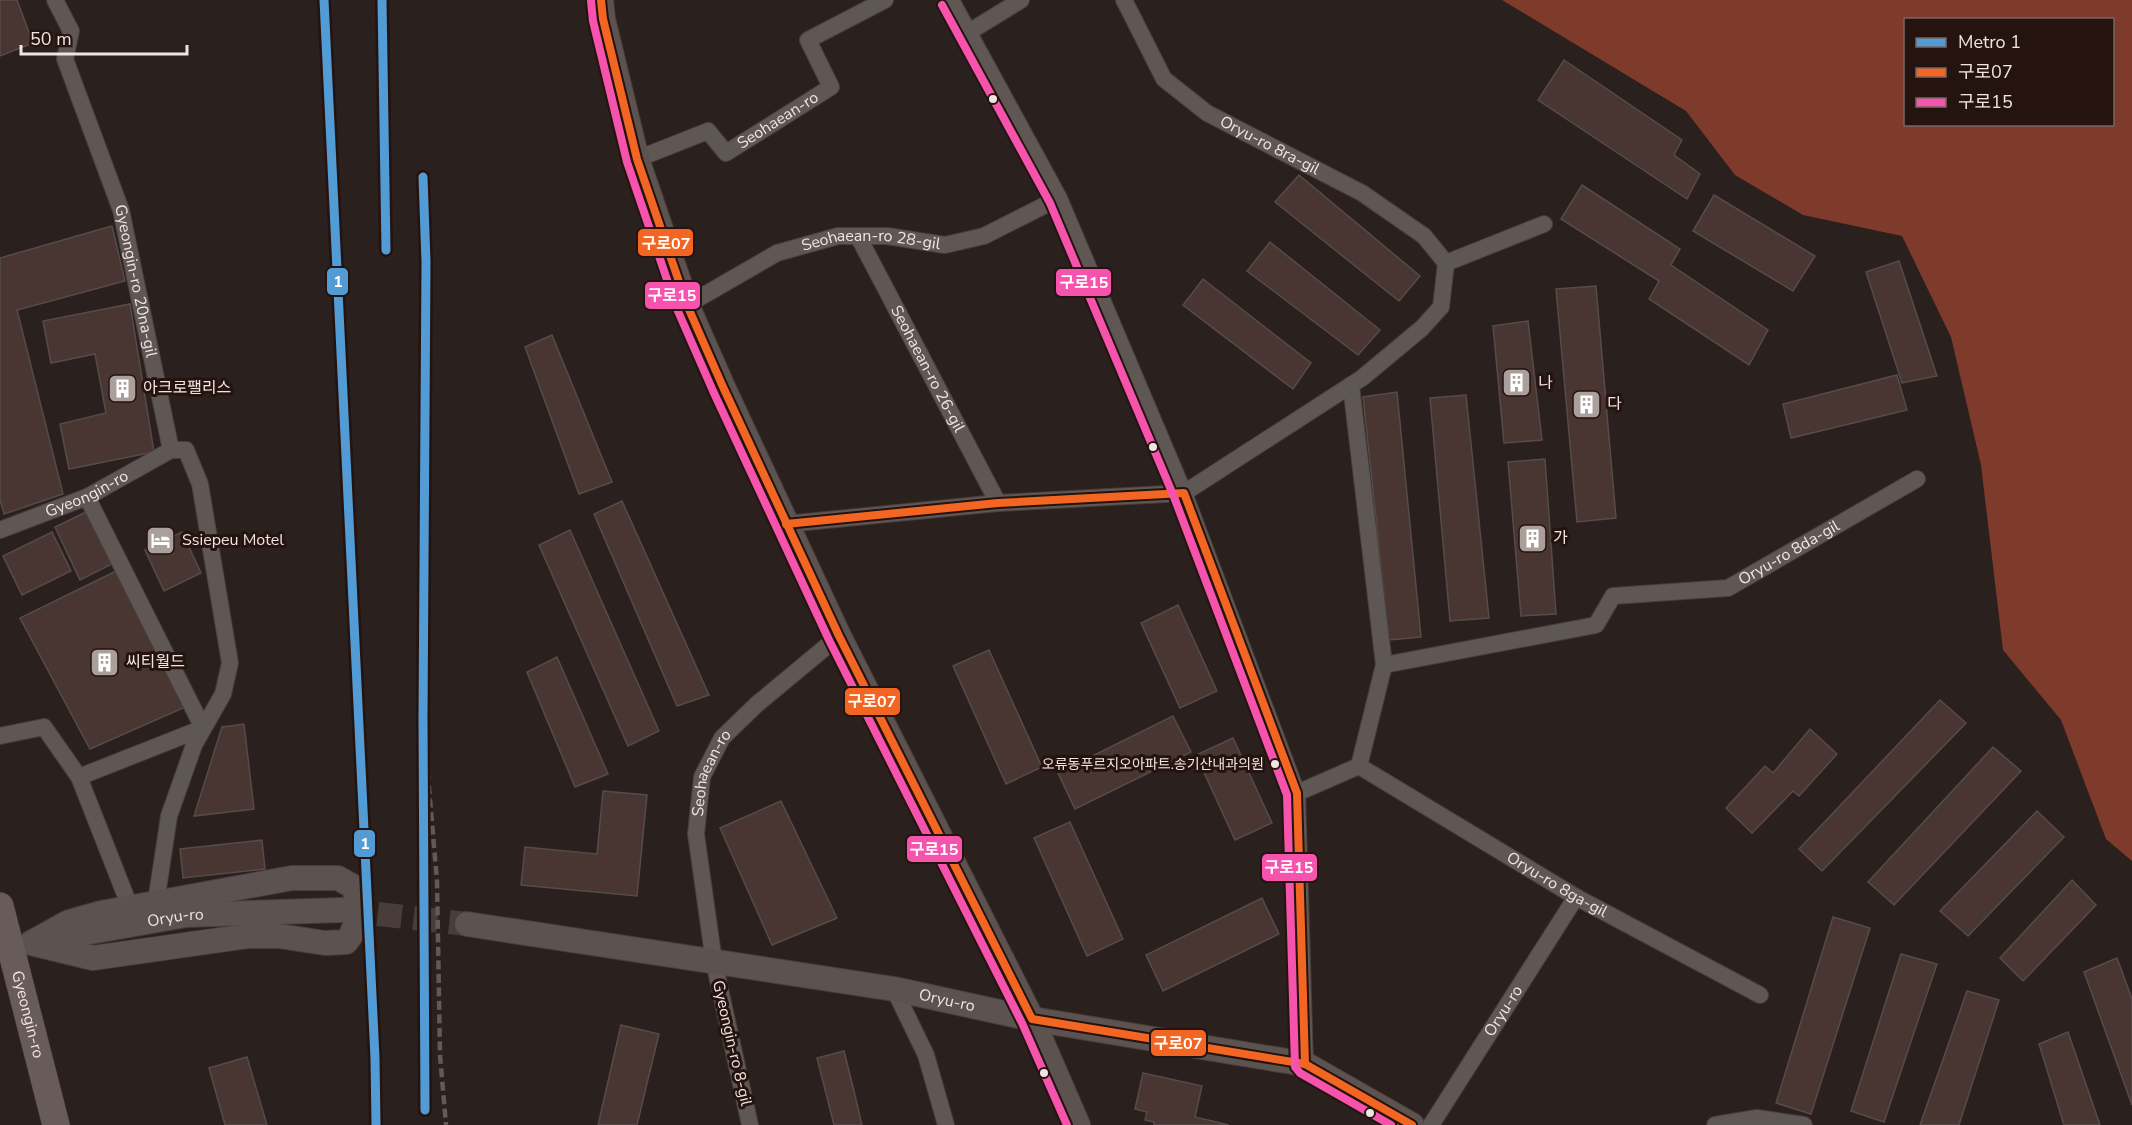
<svg xmlns="http://www.w3.org/2000/svg" width="2132" height="1125" viewBox="0 0 2132 1125" font-family="'Nunito Sans','Noto Sans KR',sans-serif">
<style>
.forest{fill:#7e3a2b;fill-rule:evenodd}
.building{fill:#493632;stroke:#554c4a;stroke-width:1.5}
.lines{fill:none;stroke-linecap:round;stroke-linejoin:round}
.secondary-tunnel{stroke:#483d3a;stroke-width:24;stroke-dasharray:24 12;stroke-linecap:butt}
.street-casing{stroke:#473e3c;stroke-width:18}
.secondary-casing{stroke:#473e3c;stroke-width:26}
.primary-casing{stroke:#473e3c;stroke-width:28}
.street{stroke:#5f5754;stroke-width:16}
.secondary{stroke:#5c524f;stroke-width:24}
.primary{stroke:#685c5a;stroke-width:27}
.rail{stroke:#615a58;stroke-width:4.5;stroke-dasharray:9 4.5;stroke-linecap:butt}
.bus-1-casing{stroke:#25130f;stroke-width:12}
.bus-2-casing{stroke:#25130f;stroke-width:12}
.bus-1{stroke:#f26522;stroke-width:8}
.bus-2{stroke:#f653ac;stroke-width:8}
.metro-1-casing{stroke:#25130f;stroke-width:14}
.metro-1{stroke:#539bd4;stroke-width:9}
.bus-dot{fill:#f1e4e0;stroke:#25130f;stroke-width:2}
.labels{text-anchor:middle;dominant-baseline:central;stroke-width:6;stroke-linejoin:round;paint-order:stroke}
.bus-label{font-size:14px;fill:#f1e4e0;stroke:#25130f;text-anchor:end}
.street-label{font-size:16px;fill:#f1e4e0;stroke:#25130f}
.poi-label{font-size:16px;fill:#f1e4e0;stroke:#25130f;text-anchor:start}
.line-badge{stroke:#25130f;stroke-width:2}
.badge-label{font-size:16px;text-anchor:middle;font-weight:bold;fill:#fff}
</style>
<rect width="100%" height="100%" fill="#2a201d"/>
<path class="forest" d="M1502,0H2132V861L2106,839L2061,720L2003,650L1981,465L1951,337L1902,236L1803,215L1735,175L1686,111ZM1906,20H2112V124H1906Z"/>
<g class="building">
<polygon points="0,0 17,0 33,43 0,56"/>
<polygon points="1564,60 1682,140 1674,155 1700,174 1687,199 1538,100"/>
<polygon points="1299,175 1420,276 1399,301 1275,202"/>
<polygon points="1582,185 1680,249 1671,265 1768,330 1749,365 1649,299 1659,281 1561,219"/>
<polygon points="1714,195 1815,256 1793,291 1693,231"/>
<polygon points="112,226 125,281 17,310 63,494 4,514 0,500 0,258"/>
<polygon points="1270,242 1380,330 1358,355 1247,271"/>
<polygon points="1899,261 1937,376 1902,383 1866,272"/>
<polygon points="1203,279 1311,363 1293,389 1183,305"/>
<polygon points="1596,286 1616,518 1577,522 1556,289"/>
<polygon points="130,304 154,452 69,469 60,424 106,413 95,354 51,363 43,321"/>
<polygon points="1528,321 1542,440 1504,443 1493,326"/>
<polygon points="552,335 612,482 579,494 525,347"/>
<polygon points="1897,375 1907,410 1791,438 1783,404"/>
<polygon points="1397,392 1421,637 1389,640 1363,397"/>
<polygon points="1466,395 1489,618 1450,621 1430,398"/>
<polygon points="1545,459 1556,614 1521,616 1508,462"/>
<polygon points="622,501 709,695 677,706 594,514"/>
<polygon points="88,511 112,564 80,580 55,527"/>
<polygon points="570,530 659,731 628,746 539,545"/>
<polygon points="52,532 71,571 22,595 3,556"/>
<polygon points="182,532 201,573 164,591 145,550"/>
<polygon points="118,570 190,705 90,749 20,618"/>
<polygon points="1178,605 1217,691 1180,708 1141,623"/>
<polygon points="989,650 1042,767 1006,784 953,666"/>
<polygon points="557,657 608,774 575,787 527,672"/>
<polygon points="1940,700 1966,723 1822,871 1799,849"/>
<polygon points="1173,716 1191,752 1075,809 1058,773"/>
<polygon points="244,724 254,809 194,816 222,727"/>
<polygon points="1810,729 1837,754 1799,796 1793,791 1752,833 1726,808 1765,766 1773,773"/>
<polygon points="1233,738 1272,823 1235,840 1196,755"/>
<polygon points="1993,747 2021,771 1894,905 1868,882"/>
<polygon points="603,791 647,795 637,896 521,885 525,847 597,854"/>
<polygon points="781,801 837,918 772,945 720,828"/>
<polygon points="2037,811 2064,837 1968,936 1940,911"/>
<polygon points="1070,822 1123,939 1087,956 1034,838"/>
<polygon points="262,840 265,869 183,878 180,849"/>
<polygon points="2072,880 2096,905 2023,981 2000,958"/>
<polygon points="1262,898 1279,934 1163,991 1146,955"/>
<polygon points="1833,917 1870,928 1811,1114 1776,1103"/>
<polygon points="1901,954 1937,964 1884,1122 1851,1111"/>
<polygon points="2117,958 2132,999 2132,1105 2084,972"/>
<polygon points="1967,991 1999,1000 1959,1125 1920,1125"/>
<polygon points="621,1025 659,1034 637,1125 598,1125"/>
<polygon points="2068,1032 2100,1125 2064,1125 2039,1044"/>
<polygon points="844,1051 854,1091 862,1125 834,1125 817,1058"/>
<polygon points="247,1057 267,1125 225,1125 209,1068"/>
<polygon points="1143,1073 1202,1086 1195,1117 1229,1125 1154,1125 1154,1122 1145,1120 1147,1112 1135,1109"/>
</g>
<g class="lines">
<polyline class="secondary-tunnel" points="342,910 467,924"/>
<defs>
<g id="street">
<path id="s1" d="M55,0L71,31L65,59L121,210L171,450H186L200,484L230,663L223,694L194,745L169,816L156,902"/>
<polyline points="951,0 1059,198 1184,493 1297,793 1305,1064"/>
<path id="s2" d="M1124,0L1164,79L1207,113L1362,193L1424,236L1446,263L1441,307L1422,328L1362,378L1184,493"/>
<polyline points="969,32 1021,0"/>
<path id="s3" d="M637,159L708,131L726,153L831,87L808,40L885,0"/>
<path id="s4" d="M858,236L998,503"/>
<polyline points="1446,263 1544,224"/>
<path id="s5" d="M687,305L777,253L838,236H887L945,245L984,236L1059,198"/>
<polyline points="786,524 998,503 1184,493"/>
<path id="s6" d="M0,530L87,497L171,450"/>
<path id="s7" d="M1384,665L1596,625L1613,596L1728,588L1917,479"/>
<polyline points="0,736 44,727 79,777 130,907"/>
<path id="s8" d="M1359,766L1576,897L1760,995"/>
<polyline points="79,777 203,728 87,497"/>
<polyline points="1297,793 1359,766 1384,665 1351,385"/>
<polyline points="894,989 926,1055 946,1125"/>
<path id="s9" d="M750,1125L714,962L696,834L702,777L722,738L756,705L839,636"/>
<path id="s10" d="M1431,1125L1576,897"/>
<polyline points="1715,1125 1757,1118 1804,1125"/>
</g>
<g id="secondary">
<polyline points="601,0 603,19 637,159 687,305 723,387 839,636 1032,1019 1078,1125"/>
<path d="M292,878H338L354,887C359,906 359,927 346,942L325,943L279,936H248L93,958L31,943L69,922L101,913Z"/>
<path id="s11" d="M467,924L894,989L1032,1019L1305,1064L1412,1125"/>
<path id="s12" d="M73,935L186,915L342,910"/>
</g>
<g id="primary">
<path id="s13" d="M0,906L56,1125"/>
</g>
</defs>
<use href="#street" class="street-casing"/>
<use href="#secondary" class="secondary-casing"/>
<use href="#primary" class="primary-casing"/>
<use href="#street" class="street"/>
<use href="#secondary" class="secondary"/>
<use href="#primary" class="primary"/>
<polyline class="rail" points="423,718 437,881 440,1055 446,1125"/>
<defs>
<g id="bus-1">
<polyline points="601,0 603,19 637,159 687,305 723,387 839,636 1032,1019 1305,1064 1412,1125"/>
<polyline points="786,524 998,503 1184,493 1297,793 1305,1064"/>
</g>
<g id="bus-2">
<polyline points="591,1 593,21 627,162 677,309 713,391 829,640 1022,1023 1067,1125"/>
<polyline points="942,5 1050,203 1174,497 1287,795 1295,1067 1300,1073 1391,1125"/>
</g>
</defs>
<use href="#bus-1" class="bus-1-casing"/>
<use href="#bus-2" class="bus-2-casing"/>
<use href="#bus-1" class="bus-1"/>
<use href="#bus-2" class="bus-2"/>
<defs>
<g id="metro-1">
<polyline points="324,0 375,1058 376,1125"/>
<polyline points="382,0 386,250"/>
<polyline points="423,177 426,262 423,718 425,1110"/>
</g>
</defs>
<use href="#metro-1" class="metro-1-casing"/>
<use href="#metro-1" class="metro-1"/>
</g>
<defs>
<symbol id="building-square" viewBox="-11 -11 22 22"><rect x="-9" y="-9" width="18" height="18" rx="4" fill="#ab9f9c" stroke="#25130f"/><path d="M-4-6H4V6H1V3H-1V6H-4ZM-2.5-4.3h1.7v1.8h-1.7ZM.8-4.3h1.7v1.8H.8ZM-2.5-1h1.7V.8h-1.7ZM.8-1h1.7V.8H.8Z" fill="#fff"/></symbol>
<symbol id="hotel-square" viewBox="-11 -11 22 22"><rect x="-9" y="-9" width="18" height="18" rx="4" fill="#ab9f9c" stroke="#25130f"/><path d="M-6-4.5h1.5V1H6V5H4.5V3h-9V5H-6ZM-4 0a1.8 1.8 0 1 1 3.6 0ZM.5 0V-2.5h3Q6-2.5 6 0Z" fill="#fff"/></symbol>
</defs>
<g fill-rule="evenodd">
<use href="#building-square" x="1500" y="366" width="33" height="33"/>
<use href="#building-square" x="106" y="372" width="33" height="33"/>
<use href="#building-square" x="1570" y="388" width="33" height="33"/>
<use href="#building-square" x="1516" y="522" width="33" height="33"/>
<use href="#hotel-square" x="144" y="524" width="33" height="33"/>
<use href="#building-square" x="88" y="646" width="33" height="33"/>
</g>
<g class="bus-dot">
<circle cx="993" cy="99" r="5"/>
<circle cx="1153" cy="447" r="5"/>
<circle cx="1275" cy="764" r="5"/>
<circle cx="1044" cy="1073" r="5"/>
<circle cx="1370" cy="1113" r="5"/>
</g>
<g class="labels">
<g class="bus-label">
<text x="1264" y="764">오류동푸르지오아파트.송기산내과의원</text>
</g>
<g class="street-label">
<text stroke="none"><textPath href="#s3" startOffset="166">Seohaean-ro</textPath></text>
<text stroke="none"><textPath href="#s2" startOffset="214">Oryu-ro 8ra-gil</textPath></text>
<text stroke="none"><textPath href="#s5" startOffset="200">Seohaean-ro 28-gil</textPath></text>
<text stroke="none"><textPath href="#s1" startOffset="297">Gyeongin-ro 20na-gil</textPath></text>
<text stroke="none"><textPath href="#s4" startOffset="150">Seohaean-ro 26-gil</textPath></text>
<text stroke="none"><textPath href="#s6" startOffset="94">Gyeongin-ro</textPath></text>
<text stroke="none"><textPath href="#s7" startOffset="435">Oryu-ro 8da-gil</textPath></text>
<text stroke="none"><textPath href="#s9" startOffset="360">Seohaean-ro</textPath></text>
<text stroke="none"><textPath href="#s8" startOffset="231">Oryu-ro 8ga-gil</textPath></text>
<text stroke="none"><textPath href="#s12" startOffset="104">Oryu-ro</textPath></text>
<text stroke="none"><textPath href="#s11" startOffset="486">Oryu-ro</textPath></text>
<text stroke="none"><textPath href="#s10" startOffset="135">Oryu-ro</textPath></text>
<text stroke="none"><textPath href="#s13" startOffset="112">Gyeongin-ro</textPath></text>
<text transform="translate(732 1043) rotate(77)">Gyeongin-ro 8-gil</text>
</g>
<g class="poi-label">
<text x="1538" y="383">나</text>
<text x="143" y="388">아크로팰리스</text>
<text x="1607" y="404">다</text>
<text x="1553" y="538">가</text>
<text x="182" y="540">Ssiepeu Motel</text>
<text x="126" y="662">씨티월드</text>
</g>
</g>
<g class="line-badge">
<rect x="637" y="228" width="57" height="29" rx="6" fill="#f26522"/>
<rect x="326" y="267" width="23" height="29" rx="6" fill="#539bd4"/>
<rect x="1055" y="268" width="57" height="29" rx="6" fill="#f653ac"/>
<rect x="644" y="281" width="57" height="29" rx="6" fill="#f653ac"/>
<rect x="844" y="687" width="57" height="29" rx="6" fill="#f26522"/>
<rect x="353" y="829" width="23" height="29" rx="6" fill="#539bd4"/>
<rect x="906" y="835" width="57" height="28" rx="6" fill="#f653ac"/>
<rect x="1261" y="853" width="57" height="29" rx="6" fill="#f653ac"/>
<rect x="1150" y="1029" width="57" height="28" rx="6" fill="#f26522"/>
</g>
<g class="badge-label">
<text x="666" y="249">구로07</text>
<text x="338" y="287">1</text>
<text x="1084" y="288">구로15</text>
<text x="672" y="301">구로15</text>
<text x="872" y="707">구로07</text>
<text x="365" y="849">1</text>
<text x="934" y="855">구로15</text>
<text x="1289" y="873">구로15</text>
<text x="1178" y="1049">구로07</text>
</g>
<rect x="1904" y="18" width="210" height="108" fill="#25130f" stroke="#776763" stroke-width="1.5"/>
<rect x="1916" y="38" width="30" height="9" fill="#539bd4" stroke="#776763" stroke-width="1.5"/>
<text x="1958" y="48" font-size="18" fill="#f1e4e0">Metro 1</text>
<rect x="1916" y="68" width="30" height="9" fill="#f26522" stroke="#776763" stroke-width="1.5"/>
<text x="1958" y="78" font-size="18" fill="#f1e4e0">구로07</text>
<rect x="1916" y="98" width="30" height="9" fill="#f653ac" stroke="#776763" stroke-width="1.5"/>
<text x="1958" y="108" font-size="18" fill="#f1e4e0">구로15</text>
<path d="M21 45v9h166v-9" fill="none" stroke="#f1e4e0" stroke-width="3"/>
<text x="30" y="45" font-size="18" fill="#f1e4e0" stroke="#25130f" stroke-width="4.5" paint-order="stroke">50 m</text>
</svg>
